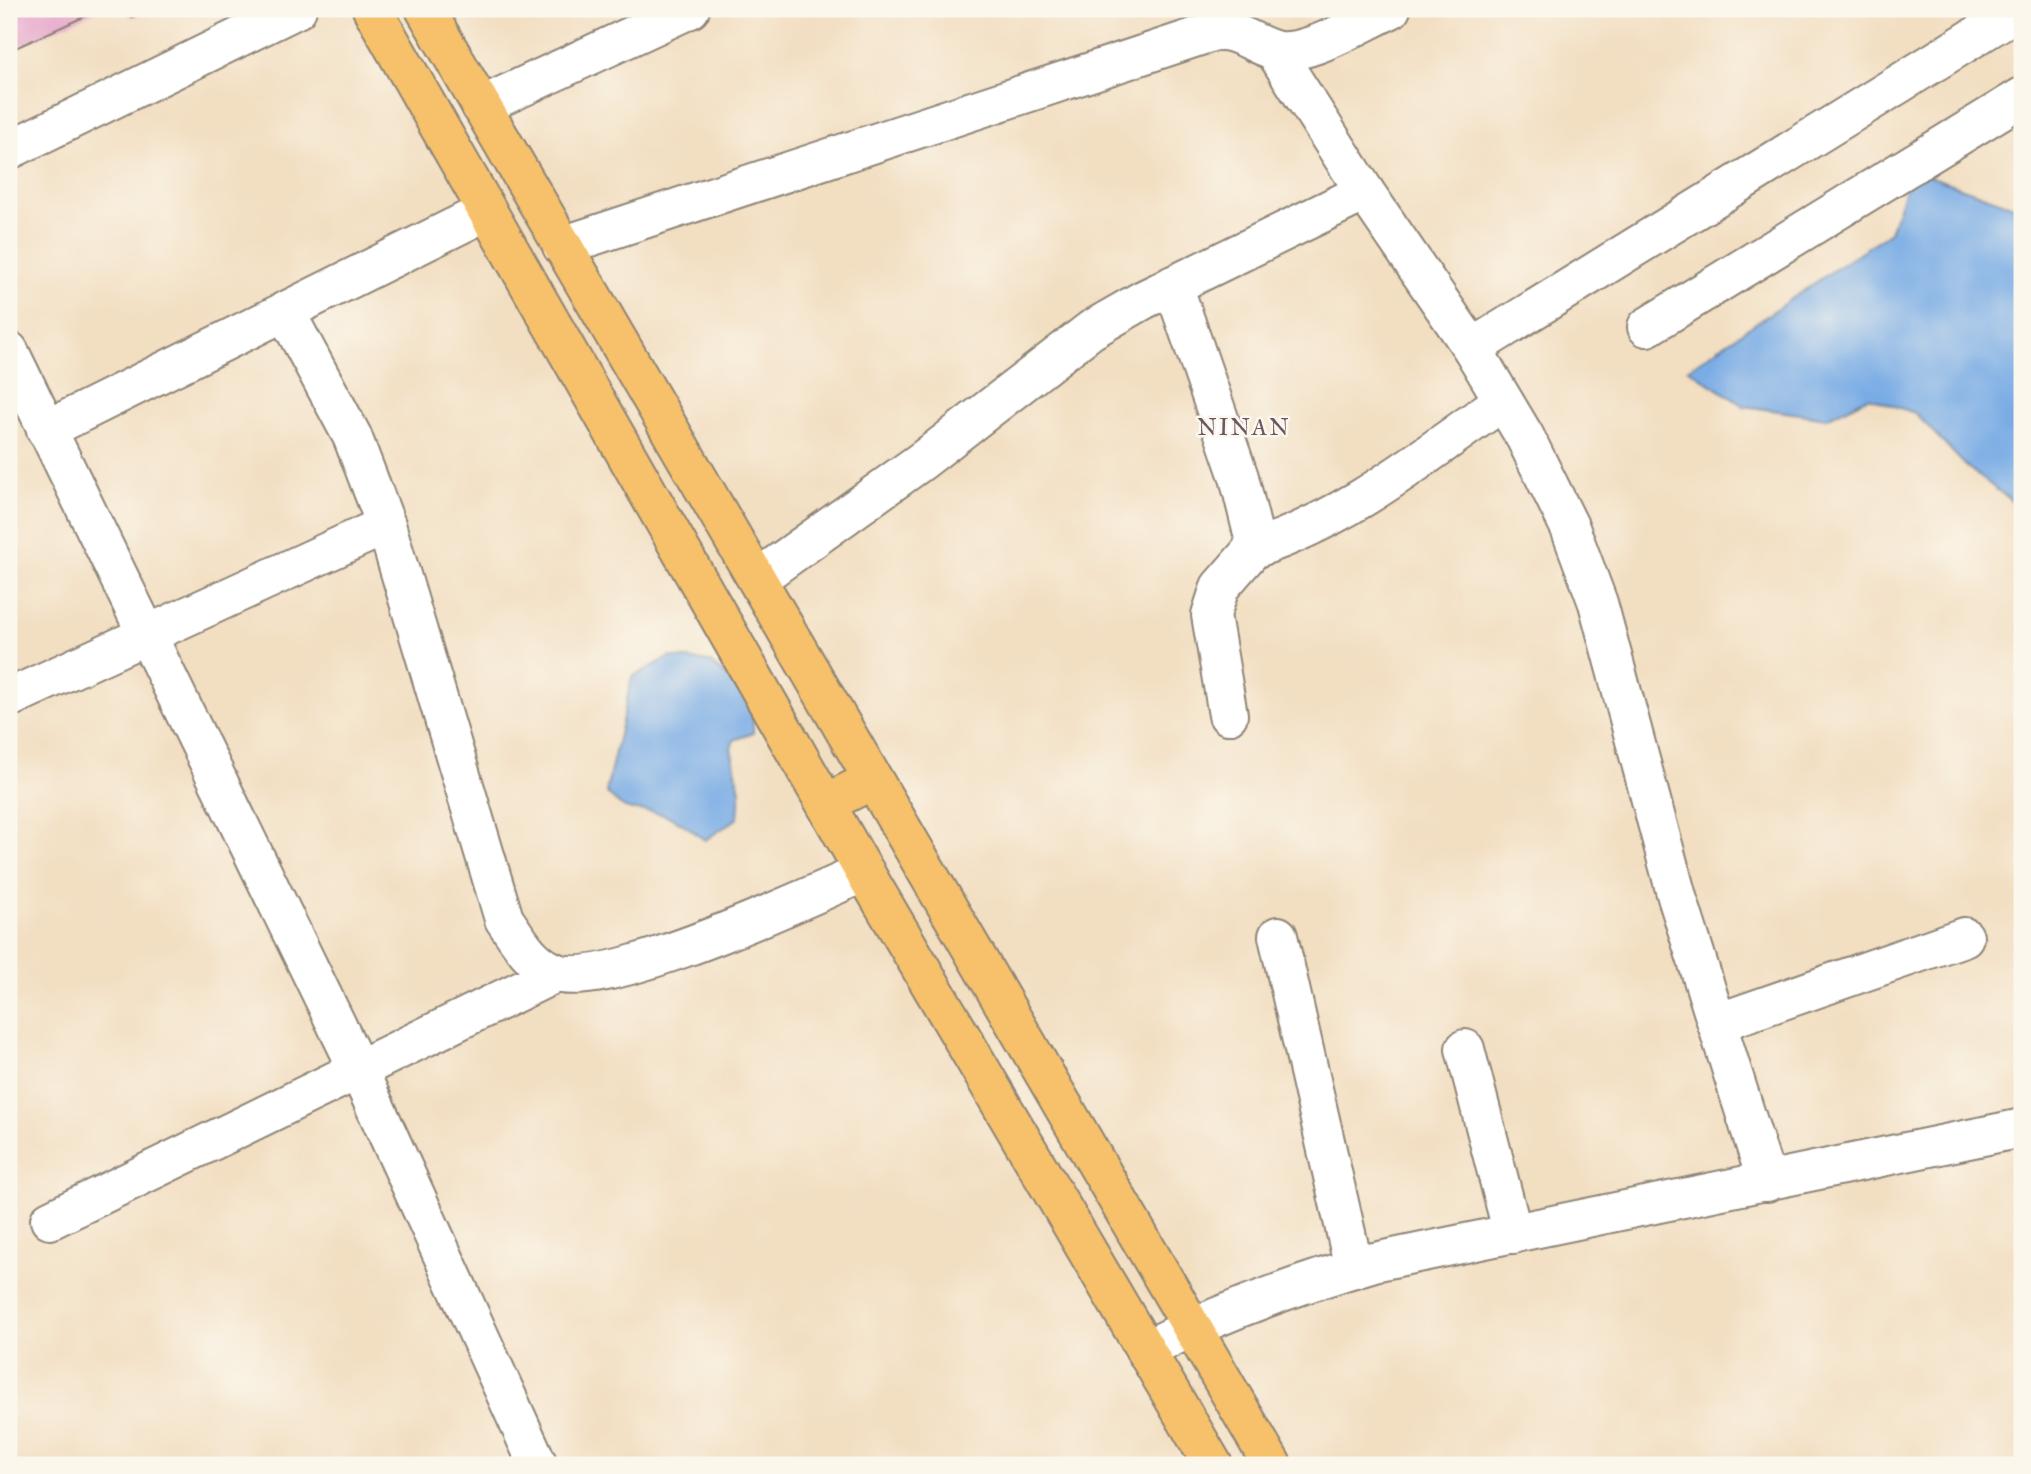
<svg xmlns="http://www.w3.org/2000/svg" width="2031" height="1474" viewBox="0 0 2031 1474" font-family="'IM FELL Great Primer',serif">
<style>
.water{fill:#79ace5;stroke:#526c88;stroke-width:2}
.building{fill:#e7a9cc}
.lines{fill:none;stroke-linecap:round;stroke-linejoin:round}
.minor-casing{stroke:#8e8476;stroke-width:42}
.major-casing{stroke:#8e8476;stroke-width:42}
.highway-casing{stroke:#8e8476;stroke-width:42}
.minor{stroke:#fff;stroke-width:38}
.major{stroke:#f6c16b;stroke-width:38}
.highway{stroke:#f6c16b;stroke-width:38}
.labels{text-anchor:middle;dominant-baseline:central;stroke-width:5;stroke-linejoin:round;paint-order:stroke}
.quarter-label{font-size:23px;letter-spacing:2px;fill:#6d5763;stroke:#fbf7ec}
</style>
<rect width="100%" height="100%" fill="#fbf7ec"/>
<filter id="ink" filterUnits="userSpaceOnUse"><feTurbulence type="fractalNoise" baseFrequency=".0143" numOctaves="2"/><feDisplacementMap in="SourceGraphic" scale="14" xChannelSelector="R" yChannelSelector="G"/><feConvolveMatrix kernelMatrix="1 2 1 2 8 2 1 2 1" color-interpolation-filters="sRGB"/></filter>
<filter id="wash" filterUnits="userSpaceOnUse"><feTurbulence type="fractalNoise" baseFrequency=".00686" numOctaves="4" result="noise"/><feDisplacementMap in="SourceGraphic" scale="28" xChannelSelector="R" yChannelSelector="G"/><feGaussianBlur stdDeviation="1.57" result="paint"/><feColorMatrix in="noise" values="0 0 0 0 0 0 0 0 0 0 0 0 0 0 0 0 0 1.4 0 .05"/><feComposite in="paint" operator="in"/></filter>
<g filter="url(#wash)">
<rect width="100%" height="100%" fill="#f2dec1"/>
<g class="water">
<polygon points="1912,170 2022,209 2022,509 1966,466 1915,413 1868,397 1827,418 1744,406 1688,369 1890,232"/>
<path d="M670,657L709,662L731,680L753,714V733L734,740L731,748L740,791L738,818L705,840C691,830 678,818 661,814C630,805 632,819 606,792L632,677Z"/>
</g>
<g id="blocks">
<g class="building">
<polygon points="9,9 101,9 9,51"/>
<polygon points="122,9 152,9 132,17"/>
</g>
</g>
</g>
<g filter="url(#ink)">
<use href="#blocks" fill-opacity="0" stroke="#8e8476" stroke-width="2"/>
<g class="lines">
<defs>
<g id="minor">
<polyline points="1274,50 1365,192 1472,348 1525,437 1570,528 1598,603 1677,897 1767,1182"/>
<polyline points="481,106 690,9"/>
<polyline points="9,150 297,9"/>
<path d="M562,246L1212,32C1236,27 1252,44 1274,50C1305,58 1362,22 1391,9"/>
<polyline points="1173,285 1239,477 1254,538 1253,549 1220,587 1211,615 1228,715"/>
<path d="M285,311L352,436L386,525L504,919C518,939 530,962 554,972C605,993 809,896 865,872"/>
<polyline points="1647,327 2022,97"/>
<polyline points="1472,348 2020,9"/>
<polyline points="9,351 358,1069 538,1465"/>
<polyline points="46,430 487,211"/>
<path d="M1253,549C1348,519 1422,457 1503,401"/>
<polyline points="757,579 923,460 1091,330 1143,300 1365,192"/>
<polyline points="9,698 386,525"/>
<polyline points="1278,936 1354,1268"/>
<polyline points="1717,1023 1964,937"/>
<polyline points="1465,1049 1513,1234"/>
<polyline points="50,1220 556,973"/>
<path d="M1145,1350C1219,1313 1295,1285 1374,1262L2022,1128"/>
</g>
<g id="major">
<polyline points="372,9 861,866 1213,1465"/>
<polyline points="425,9 1272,1465"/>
</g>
<polyline id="highway" points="826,803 873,780"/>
</defs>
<use href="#minor" class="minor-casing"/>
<use href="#major" class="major-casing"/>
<use href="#highway" class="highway-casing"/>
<use href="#minor" class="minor"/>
<use href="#major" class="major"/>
<use href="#highway" class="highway"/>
</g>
</g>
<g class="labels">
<g class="quarter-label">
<text x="1244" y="427">NINAN</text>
</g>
</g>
<rect width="2031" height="1474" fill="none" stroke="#fbf7ec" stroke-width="35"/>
</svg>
